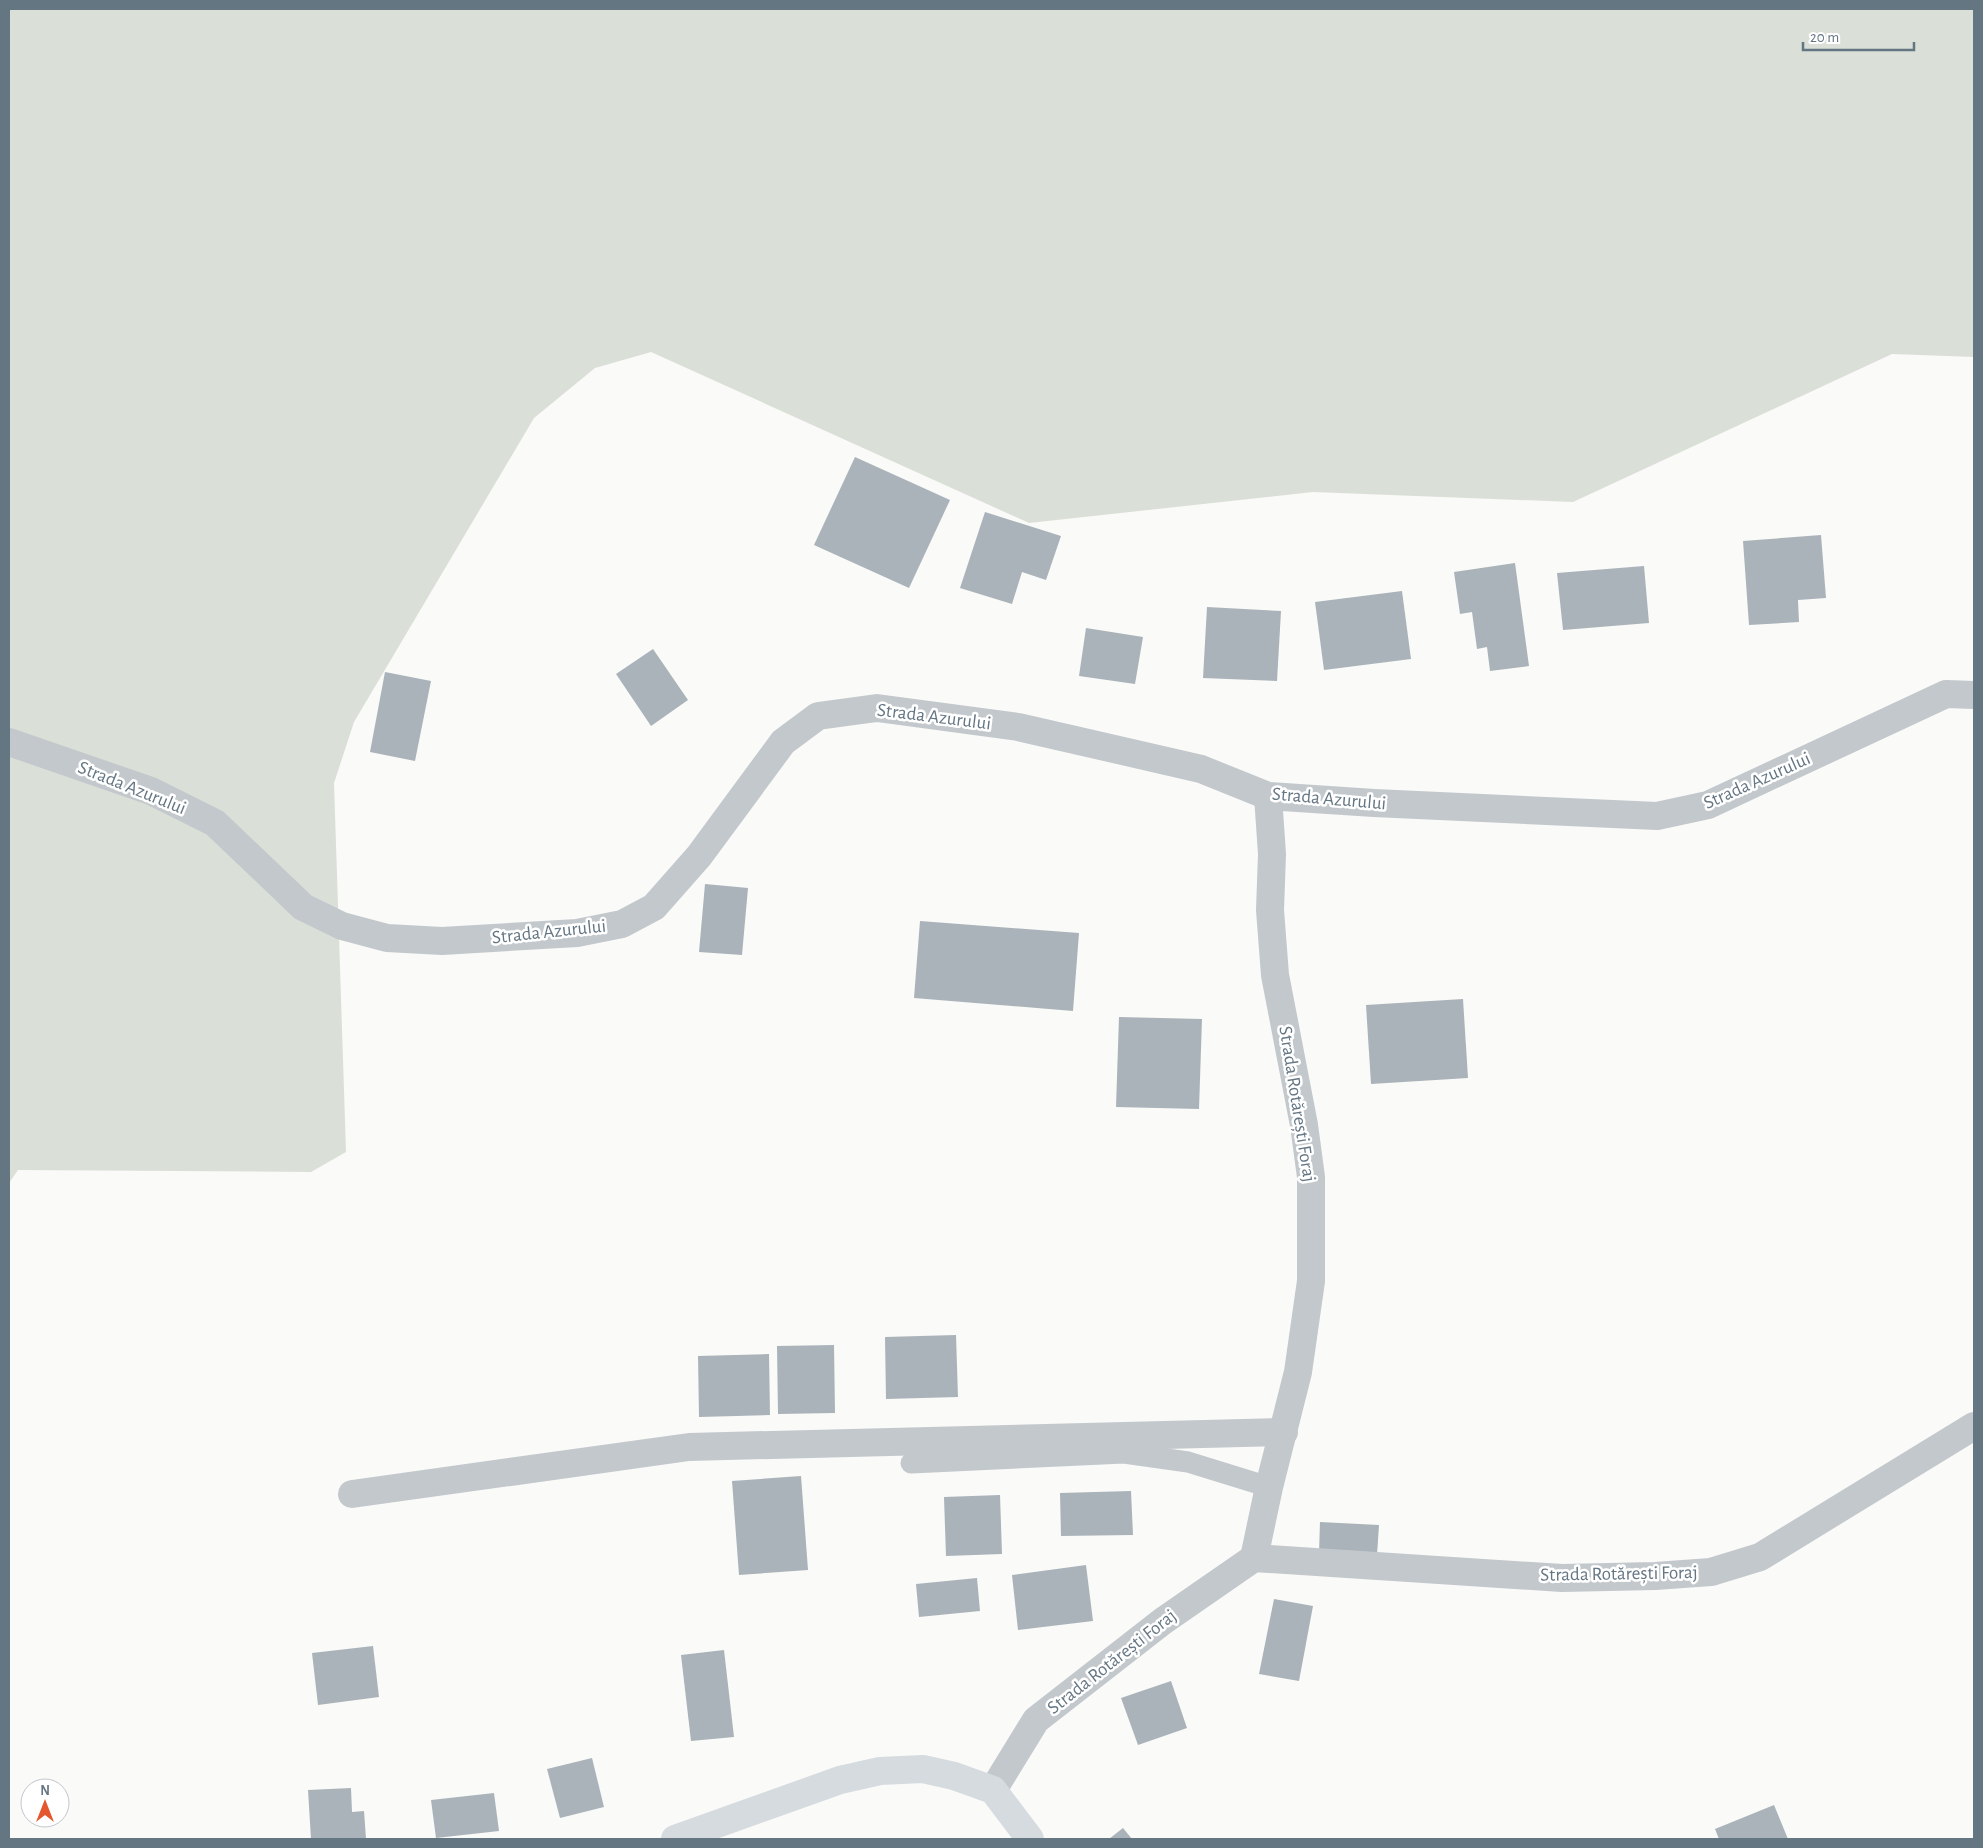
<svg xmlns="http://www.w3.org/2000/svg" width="1983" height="1848" viewBox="0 0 1983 1848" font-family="'Alegreya Sans',sans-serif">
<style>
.green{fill:#dadfd7}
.building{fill:#aab3b9}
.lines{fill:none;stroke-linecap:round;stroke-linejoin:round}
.lane{stroke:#c3c8cc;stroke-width:21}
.street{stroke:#c3c8cc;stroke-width:28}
.secondary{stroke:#d6dbdf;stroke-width:28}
.labels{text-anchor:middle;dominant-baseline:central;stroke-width:5;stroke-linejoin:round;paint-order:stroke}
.street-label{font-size:19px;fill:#657683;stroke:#fff}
</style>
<rect width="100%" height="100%" fill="#fafaf8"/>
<polygon class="green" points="9,9 1974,9 1974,357 1892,354 1573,502 1313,492 1029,523 651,352 595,368 534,418 354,722 334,783 346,1152 311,1172 18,1170 9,1183"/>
<g class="building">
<polygon points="855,457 950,500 909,588 814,545"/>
<polygon points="985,512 1061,536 1046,580 1022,572 1012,604 960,588"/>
<polygon points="1821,535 1826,598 1798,600 1799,622 1749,625 1743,541"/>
<polygon points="1515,563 1529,666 1490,671 1487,647 1477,649 1472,612 1460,614 1454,572"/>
<polygon points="1644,566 1649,623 1563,630 1557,573"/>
<polygon points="1402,591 1411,659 1324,670 1315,602"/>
<polygon points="1207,607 1281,611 1277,681 1203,678"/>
<polygon points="1086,628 1143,637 1135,684 1079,676"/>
<polygon points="653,649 688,700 651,726 616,674"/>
<polygon points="385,672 431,681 415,761 370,752"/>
<polygon points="705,884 748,888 742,955 699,952"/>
<polygon points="920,921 1079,933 1073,1011 914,998"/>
<polygon points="1463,999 1468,1078 1371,1084 1366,1005"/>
<polygon points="1119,1017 1202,1019 1199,1109 1116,1107"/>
<polygon points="956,1335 958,1397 886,1399 885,1337"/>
<polygon points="834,1345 835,1413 778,1414 777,1346"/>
<polygon points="769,1354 770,1415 699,1417 698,1356"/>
<polygon points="801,1476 808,1570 739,1575 732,1481"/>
<polygon points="1131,1491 1133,1535 1061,1536 1060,1493"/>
<polygon points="1000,1495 1002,1554 946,1556 944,1497"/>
<polygon points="1320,1522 1379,1525 1377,1555 1319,1553"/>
<polygon points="1086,1565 1093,1621 1018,1630 1012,1575"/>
<polygon points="977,1578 980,1611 919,1617 916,1584"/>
<polygon points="1274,1599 1313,1606 1299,1681 1259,1674"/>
<polygon points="373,1646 379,1697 318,1705 312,1653"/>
<polygon points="724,1650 734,1737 691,1741 681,1655"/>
<polygon points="1171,1681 1187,1728 1138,1745 1121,1698"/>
<polygon points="592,1758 604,1807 560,1818 547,1769"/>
<polygon points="351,1788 352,1812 364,1811 366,1839 311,1839 308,1790"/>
<polygon points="494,1793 499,1831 436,1838 431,1800"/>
<polygon points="1774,1805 1788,1839 1719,1839 1715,1829"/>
<polygon points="1123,1828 1132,1839 1109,1839"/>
</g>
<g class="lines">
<polyline class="lane" points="911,1463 1124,1453 1188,1462 1269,1487"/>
<g class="street">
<polyline points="9,742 151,791 215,823 303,907 342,926 387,938 442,941 577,933 622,924 654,907 699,856 783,742 818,716 877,708 1018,727 1201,769 1268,796 1374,803 1657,816 1708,805 1946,694 1974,695"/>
<polyline points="352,1494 689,1447 1284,1432"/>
<polyline points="1254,1558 1269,1487 1298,1372 1311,1281 1311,1177 1304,1125 1275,975 1270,910 1272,854 1268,796"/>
<polyline points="993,1790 1036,1720 1163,1621 1254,1558 1562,1578 1655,1576 1711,1572 1760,1557 1974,1426"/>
</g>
<polyline class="secondary" points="675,1839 840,1780 880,1771 923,1769 954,1776 993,1790 1030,1839"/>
</g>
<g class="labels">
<g class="street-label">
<text transform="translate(934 717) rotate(7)">Strada Azurului</text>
<text transform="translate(1757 781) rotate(-24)">Strada Azurului</text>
<text transform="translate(132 788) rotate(22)">Strada Azurului</text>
<text transform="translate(1329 799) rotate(5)">Strada Azurului</text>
<text transform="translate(549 932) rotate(-6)">Strada Azurului</text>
<text transform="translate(1297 1104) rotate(81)">Strada Rotărești Foraj</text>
<text transform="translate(1619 1574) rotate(-1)">Strada Rotărești Foraj</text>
<text transform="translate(1112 1662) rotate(-38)">Strada Rotărești Foraj</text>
</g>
</g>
<rect width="1983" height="1848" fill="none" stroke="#657683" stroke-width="20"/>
<g transform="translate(45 1803)"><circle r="24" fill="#ffffff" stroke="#c1c8cd"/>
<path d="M0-4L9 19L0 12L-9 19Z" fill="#e4572e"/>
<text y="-8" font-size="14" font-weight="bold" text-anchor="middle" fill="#657683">N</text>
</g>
<path d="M1803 42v8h111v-8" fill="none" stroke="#657683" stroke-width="2.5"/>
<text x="1810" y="42" font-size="15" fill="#657683" stroke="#ffffff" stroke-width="4" paint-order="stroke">20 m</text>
</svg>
